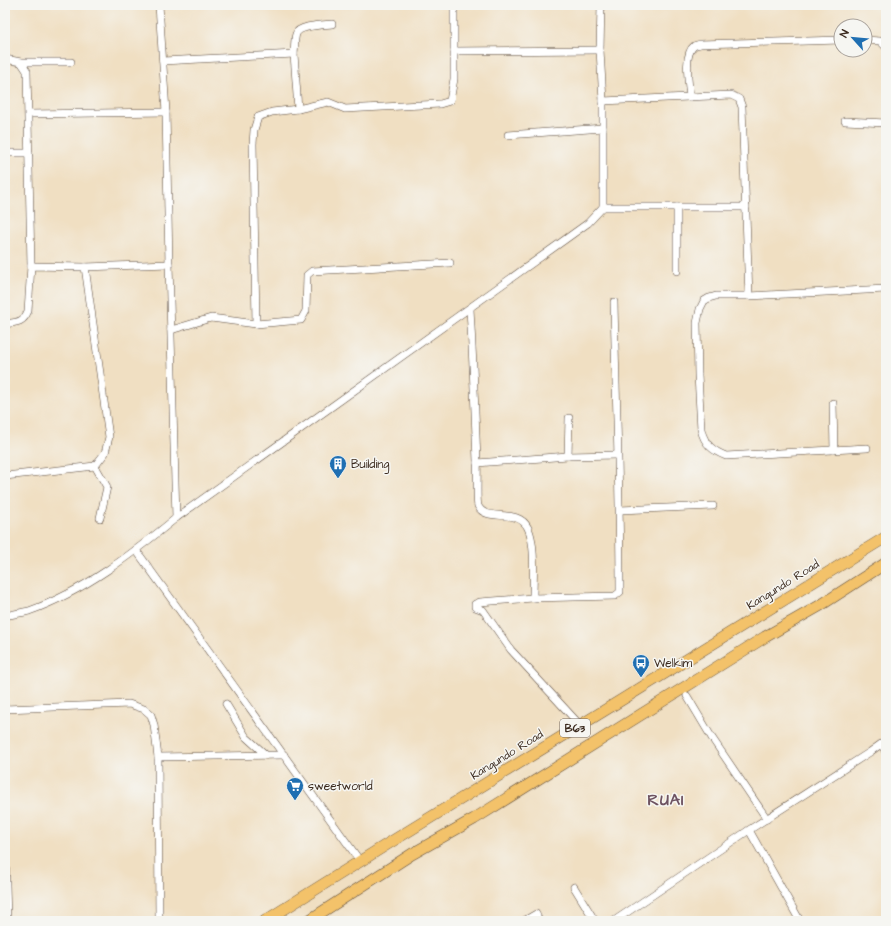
<svg xmlns="http://www.w3.org/2000/svg" width="891" height="926" viewBox="0 0 891 926" font-family="'Architects Daughter',sans-serif">
<style>
.lines{fill:none;stroke-linecap:round;stroke-linejoin:round}
.minor-casing{stroke:#564537;stroke-width:8}
.highway-casing{stroke:#564537;stroke-width:12}
.minor{stroke:#fff;stroke-width:7}
.highway{stroke:#f3c26a;stroke-width:11}
.labels{text-anchor:middle;dominant-baseline:central;stroke-width:3;stroke-linejoin:round;paint-order:stroke}
.shield{fill:#f6f6f2;stroke:#73675e;stroke-width:1}
.shield-label{font-size:11px;font-weight:bold;fill:#3b2a1e}
.poi-label{font-size:12px;fill:#3b2a1e;stroke:#f6f6f2;text-anchor:start}
.street-label{font-size:12px;fill:#3b2a1e;stroke:#f6f6f2}
.district-label{font-size:16px;font-weight:bold;letter-spacing:1px;fill:#6e5361;stroke:#f6f6f2}
</style>
<rect width="100%" height="100%" fill="#f6f6f2"/>
<filter id="ink" filterUnits="userSpaceOnUse"><feTurbulence type="fractalNoise" baseFrequency=".025" numOctaves="2"/><feDisplacementMap in="SourceGraphic" scale="8" xChannelSelector="R" yChannelSelector="G"/><feConvolveMatrix kernelMatrix="1 2 1 2 8 2 1 2 1" color-interpolation-filters="sRGB"/></filter>
<filter id="wash" filterUnits="userSpaceOnUse"><feTurbulence type="fractalNoise" baseFrequency=".012" numOctaves="4" result="noise"/><feDisplacementMap in="SourceGraphic" scale="16" xChannelSelector="R" yChannelSelector="G"/><feGaussianBlur stdDeviation="0.9" result="paint"/><feColorMatrix in="noise" values="0 0 0 0 0 0 0 0 0 0 0 0 0 0 0 0 0 1.4 0 .05"/><feComposite in="paint" operator="in"/></filter>
<g filter="url(#wash)">
<rect width="100%" height="100%" fill="#f0dfc2"/>
</g>
<g filter="url(#ink)">
<g class="lines">
<defs>
<g id="minor">
<polyline points="865,40 880,41 886,47"/>
<polyline points="454,51 600,50"/>
<path d="M294,54C295,48 294,40 296,34C299,25 324,25 332,24"/>
<polyline points="5,59 21,62 27,71 31,266"/>
<polyline points="163,61 294,54 298,109"/>
<polyline points="21,62 71,62"/>
<path d="M690,97C689,85 683,54 694,46C695,45 698,45 700,44L841,40"/>
<polyline points="603,101 731,95 739,99 742,107 749,296"/>
<polyline points="29,114 166,112"/>
<polyline points="845,121 886,123"/>
<polyline points="508,135 603,128"/>
<polyline points="5,153 29,153"/>
<polyline points="603,207 746,207"/>
<polyline points="169,264 176,518"/>
<polyline points="85,267 109,437 105,453 95,466 107,487 100,518"/>
<polyline points="677,271 677,207"/>
<path d="M470,309C473,359 475,410 477,461C478,470 476,499 478,506C486,523 518,507 528,528C536,545 533,579 533,598"/>
<path d="M5,324C17,322 23,323 28,311L31,266L85,267L169,264L166,112L159,5"/>
<polyline points="256,324 253,144 254,130 258,117 272,112 298,109 328,102 345,109 440,104 450,101 454,79 454,5"/>
<polyline points="171,330 211,318 256,324 301,320 306,311 307,275 312,271 450,263"/>
<polyline points="833,403 834,450"/>
<path d="M867,448L726,456C713,451 704,444 701,429L698,375L697,323L700,309L704,301L709,298L716,296H749L886,289"/>
<polyline points="568,456 569,418"/>
<polyline points="477,463 568,456 617,455"/>
<polyline points="5,476 95,466"/>
<polyline points="620,510 713,506"/>
<polyline points="136,550 360,861"/>
<path d="M5,616C13,614 21,613 29,611C83,592 132,554 176,518L563,241L588,223L603,207V101L600,50L601,5"/>
<polyline points="687,696 712,738 767,819"/>
<polyline points="226,704 246,737 266,755"/>
<polyline points="5,709 129,704 144,709 151,715 154,725 158,757 159,921"/>
<path d="M580,725L511,650L483,610L475,607V604L480,602L533,598L615,596L620,592C620,495 616,399 614,302"/>
<polyline points="158,757 284,755"/>
<polyline points="749,830 800,921"/>
<polyline points="5,849 7,921"/>
<polyline points="574,887 595,921"/>
<polyline points="524,921 536,914 539,921"/>
<polyline points="614,921 749,830 870,752 881,744 886,752"/>
</g>
<g id="highway">
<polyline points="265,921 386,845 886,537"/>
<polyline points="308,921 412,854 474,819 765,637 821,605 886,563"/>
</g>
</defs>
<use href="#minor" class="minor-casing"/>
<use href="#highway" class="highway-casing"/>
<use href="#minor" class="minor"/>
<use href="#highway" class="highway"/>
</g>
</g>
<defs>
<symbol id="building-pin" viewBox="-11 -11 22 30"><path d="M0 17L-7.5 6A9.5 9.5 0 1 1 7.5 6Z" fill="#1f6fb2" stroke="#f6f6f2"/><path d="M-4-6H4V6H1V3H-1V6H-4ZM-2.5-4.3h1.7v1.8h-1.7ZM.8-4.3h1.7v1.8H.8ZM-2.5-1h1.7V.8h-1.7ZM.8-1h1.7V.8H.8Z" fill="#fff"/></symbol>
<symbol id="bus-pin" viewBox="-11 -11 22 30"><path d="M0 17L-7.5 6A9.5 9.5 0 1 1 7.5 6Z" fill="#1f6fb2" stroke="#f6f6f2"/><path d="M-5-6H5V4H4V6H2V4H-2V6H-4V4H-5ZM-3.5-4V0h7V-4ZM-3.5 1.2v1.5H-2V1.2ZM2 1.2v1.5H3.5V1.2Z" fill="#fff"/></symbol>
<symbol id="supermarket-pin" viewBox="-11 -11 22 30"><path d="M0 17L-7.5 6A9.5 9.5 0 1 1 7.5 6Z" fill="#1f6fb2" stroke="#f6f6f2"/><path d="M-6-5.5h2.5l.6 2H6L4.5 2H-2.5L-4.4-4H-6ZM-1.5 3.2a1.3 1.3 0 1 0 .1 0ZM3 3.2a1.3 1.3 0 1 0 .1 0Z" fill="#fff"/></symbol>
</defs>
<g fill-rule="evenodd">
<use href="#building-pin" x="328" y="454" width="20" height="27"/>
<use href="#bus-pin" x="631" y="653" width="20" height="27"/>
<use href="#supermarket-pin" x="285" y="776" width="20" height="27"/>
</g>
<g class="labels">
<rect class="shield" x="560" y="719" width="30" height="18" rx="3"/>
<g class="shield-label">
<text x="575" y="728">B63</text>
</g>
<g class="poi-label">
<text x="351" y="464">Building</text>
<text x="654" y="663">Welkim</text>
<text x="308" y="786">sweetworld</text>
</g>
<g class="street-label">
<text transform="translate(783 585) rotate(-32)">Kangundo Road</text>
<text transform="translate(507 755) rotate(-32)">Kangundo Road</text>
</g>
<g class="district-label">
<text x="666" y="800">RUAI</text>
</g>
</g>
<rect width="891" height="926" fill="none" stroke="#f6f6f2" stroke-width="20"/>
<g transform="translate(853 38) rotate(297)"><circle r="19" fill="#f6f6f2" stroke="#aba49d"/>
<path d="M0-3L7 15L0 10L-7 15Z" fill="#1f6fb2"/>
<text y="-6" font-size="11" font-weight="bold" text-anchor="middle" fill="#3b2a1e">N</text>
</g>
</svg>
